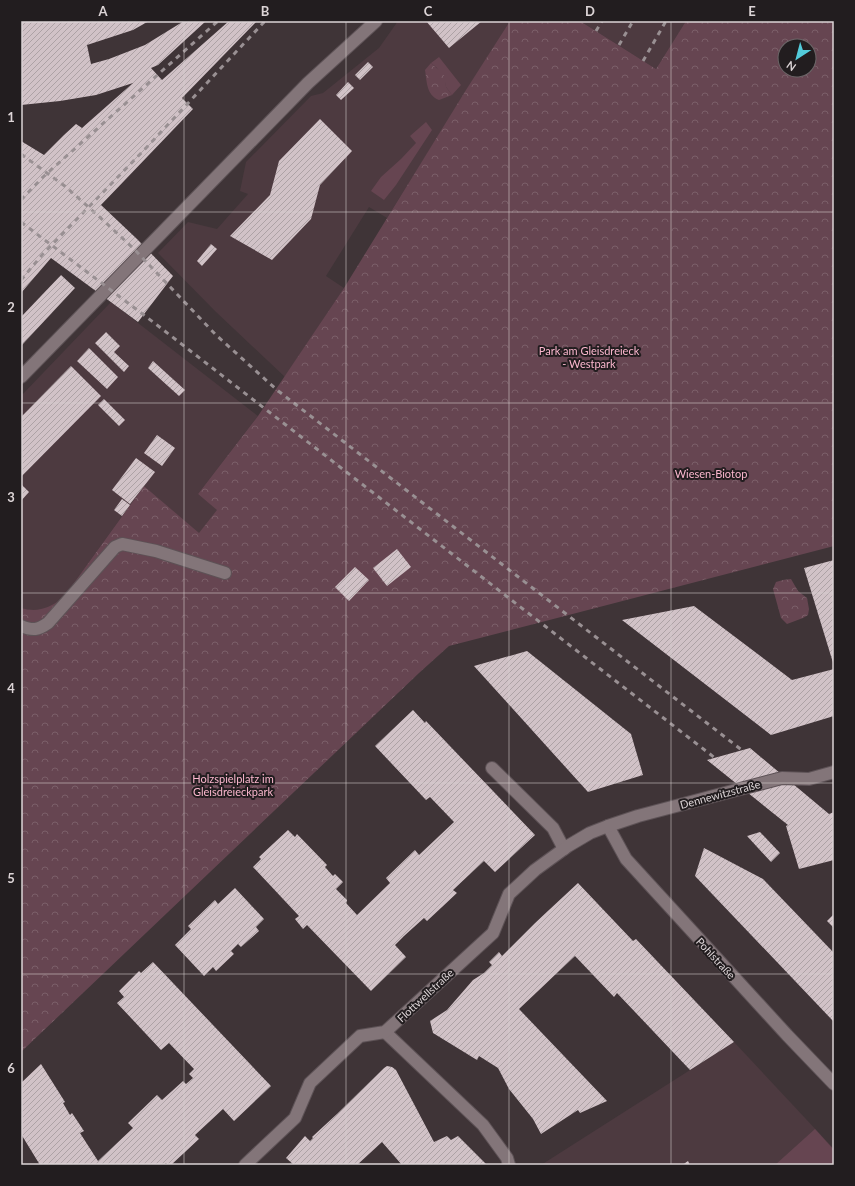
<svg xmlns="http://www.w3.org/2000/svg" width="855" height="1186" viewBox="0 0 855 1186" font-family="Lato,sans-serif">
<style>
.built{fill:#4d3a40}
.grass{fill:#664551}
.park{fill:url(#park-crowns);fill-rule:evenodd}
.building{fill:url(#building-hatch)}
.lines{fill:none;stroke-linecap:round;stroke-linejoin:round}
.minor-casing{stroke:#5d5256;stroke-width:14}
.minor{stroke:#837579;stroke-width:12}
.rail{stroke:#999093;stroke-width:3;stroke-dasharray:5 5;stroke-linecap:butt}
.grid{fill:none;stroke:#dcd4d6;stroke-width:1;stroke-opacity:0.55}
.labels{text-anchor:middle;dominant-baseline:central;stroke-width:4;stroke-linejoin:round;paint-order:stroke}
.park-label{font-size:11px;fill:#fbb7ce;stroke:#221d1f}
.street-label{font-size:11px;fill:#dcd4d6;stroke:#221d1f}
.neatline{fill:none;stroke:#dcd4d6;stroke-width:1.5}
.grid-label{font-size:13px;text-anchor:middle;font-weight:bold;fill:#dcd4d6}
</style>
<defs>
<pattern id="park-crowns" width="20" height="18" patternUnits="userSpaceOnUse"><rect width="20" height="18" fill="#664551"/><path d="M2 6a3 3 0 1 1 6 0M12 15a3 3 0 1 1 6 0" fill="none" stroke="#7b5f69"/></pattern>
<pattern id="building-hatch" width="6" height="6" patternUnits="userSpaceOnUse"><rect width="6" height="6" fill="#d1c2c7"/><path d="M-1 1l2-2M0 6l6-6M5 7l2-2" fill="none" stroke="#ada2a5"/></pattern>
</defs>
<rect width="100%" height="100%" fill="#3f3437"/>
<g class="built">
<polygon points="398,21 510,21 387,218 369,207 326,276 344,288 285,377 215,311 158,253 188,222 217,229 248,194 240,191 246,162 311,96 323,93 379,48"/>
<polygon points="580,21 686,21 656,69"/>
<polygon points="111,302 258,416 198,494 218,510 199,534 144,486 63,598 52,606 40,610 29,610 21,608 21,396"/>
<polygon points="734,1042 834,1149 834,1165 541,1165"/>
</g>
<g class="grass">
<polygon points="439,57 461,85 452,95 446,87 445,82 437,68 431,63"/>
<polygon points="426,122 432,130 396,185 384,200 371,191 381,177 401,159 416,143 410,136"/>
<polygon points="815,1129 834,1150 834,1165 775,1165"/>
</g>
<g class="park">
<path d="M510,21H580L656,69L686,21H834V546L449,646L419,673L21,1052V608C38,613 49,608 63,598L144,486L199,533L217,510L198,494L258,416L344,288L466,90ZM785,46H809V70H785Z"/>
<path d="M431,63L442,73L445,77L446,87L452,95L439,100C426,95 427,81 425,70Z"/>
<polygon points="791,579 798,591 807,598 809,609 808,615 803,618 787,624 781,618 773,589 776,582 783,580"/>
</g>
<g class="building">
<polygon points="21,21 149,21 133,30 87,45 91,64 109,59 145,45 184,21 206,21 158,65 151,68 162,80 229,21 257,21 182,98 193,109 101,205 137,239 173,276 138,322 51,258 21,293 21,141 44,155 64,135 76,124 82,128 133,83 96,95 60,101 21,105"/>
<polygon points="426,21 482,21 449,48"/>
<polygon points="368,62 373,67 360,80 355,75"/>
<polygon points="348,82 354,88 341,100 336,95"/>
<polygon points="320,119 352,151 320,185 311,219 272,260 230,236 270,195 279,161"/>
<polygon points="211,244 217,249 202,266 197,261"/>
<polygon points="61,275 75,288 21,346 21,317"/>
<polygon points="106,332 120,346 114,352 129,366 124,372 95,343"/>
<polygon points="89,348 118,377 107,389 77,361"/>
<polygon points="153,361 185,390 179,396 148,368"/>
<polygon points="71,366 101,396 21,477 21,417"/>
<polygon points="104,399 125,420 119,426 98,405"/>
<polygon points="157,435 175,448 162,466 144,453"/>
<polygon points="136,458 155,472 130,504 112,490"/>
<polygon points="21,484 29,492 21,501"/>
<polygon points="122,499 130,505 122,516 114,510"/>
<polygon points="397,549 411,567 387,586 373,568"/>
<polygon points="834,560 834,666 804,568"/>
<polygon points="355,567 369,580 349,601 335,587"/>
<polygon points="694,606 792,680 834,669 834,716 771,735 622,620"/>
<polygon points="527,651 631,734 643,775 588,792 474,666"/>
<polygon points="413,710 425,723 426,721 535,835 495,872 484,861 453,890 457,893 427,921 424,918 404,936 395,945 406,957 371,991 307,925 303,929 295,919 299,916 253,867 261,859 259,857 288,830 295,837 297,834 327,865 325,867 333,876 335,874 343,882 336,889 347,900 347,901 346,903 357,915 390,883 386,878 415,850 419,855 454,822 430,797 426,800 375,746"/>
<polygon points="750,748 829,814 834,812 834,860 799,869 786,826 788,825 707,760"/>
<polygon points="760,832 780,853 771,862 747,836"/>
<polygon points="704,848 763,879 834,953 834,1022 695,876"/>
<polygon points="578,883 633,941 636,939 734,1042 690,1070 617,993 614,997 575,956 519,1009 607,1101 580,1113 578,1110 541,1134 533,1119 509,1089 498,1068 479,1056 477,1060 433,1033 430,1021 447,1010 473,980 484,973 492,965 489,962 499,952 502,956 535,923"/>
<polygon points="235,888 264,919 256,927 259,931 241,947 238,944 231,951 234,954 216,971 213,967 204,976 175,945 191,929 188,926 215,900 218,904"/>
<polygon points="834,914 834,928 827,921"/>
<polygon points="153,962 271,1086 234,1121 223,1109 195,1135 199,1139 171,1165 168,1165 166,1163 163,1165 40,1165 21,1134 21,1083 41,1064 65,1102 63,1103 70,1115 72,1113 84,1131 80,1133 98,1161 133,1128 128,1123 157,1095 162,1100 182,1082 183,1081 186,1084 193,1078 189,1074 194,1069 169,1043 161,1050 117,1003 124,997 119,991 139,971 141,973"/>
<polygon points="387,1066 392,1067 396,1070 434,1142 447,1136 451,1140 458,1136 487,1165 402,1165 382,1142 357,1165 294,1165 286,1158 305,1136 310,1141 313,1138 312,1137 337,1114 384,1068"/>
<polygon points="688,1161 690,1165 682,1165"/>
</g>
<g class="lines">
<defs>
<g id="minor">
<polyline points="21,377 308,83 376,21"/>
<path d="M21,626C33,631 38,630 48,623L115,547L122,544L156,551L225,573"/>
<polyline points="492,768 553,828 564,849"/>
<polyline points="608,826 626,859 787,1035 834,1084"/>
<polyline points="385,1032 483,1125 507,1158 509,1165"/>
<polyline points="245,1165 295,1118 310,1083 360,1036 385,1032 493,933 509,894 535,870 568,846 590,833 608,826 638,816 782,778 809,779 834,772"/>
</g>
</defs>
<use href="#minor" class="minor-casing"/>
<use href="#minor" class="minor"/>
<g class="rail">
<polyline points="596,31 602,21"/>
<polyline points="619,45 633,21"/>
<polyline points="643,61 666,21"/>
<polyline points="21,154 66,187 104,221 134,249 216,335 277,390 743,751"/>
<polyline points="21,200 43,177 218,21"/>
<polyline points="21,222 157,325 715,758"/>
<polyline points="21,280 42,255 146,148 265,21"/>
</g>
</g>
<path class="grid" d="M184,21V1165M346,21V1165M509,21V1165M671,21V1165M21,212H834M21,403H834M21,593H834M21,783H834M21,974H834"/>
<g class="labels">
<g class="park-label">
<text x="589" y="350">Park am Gleisdreieck<tspan x="589" dy="13">- Westpark</tspan></text>
<text x="711" y="473">Wiesen-Biotop</text>
<text x="233" y="778">Holzspielplatz im<tspan x="233" dy="13">Gleisdreieckpark</tspan></text>
</g>
<g class="street-label">
<text transform="translate(720 794) rotate(-15)">Dennewitzstraße</text>
<text transform="translate(716 958) rotate(47)">Pohlstraße</text>
<text transform="translate(425 995) rotate(-43)">Flottwellstraße</text>
</g>
</g>
<rect width="855" height="1186" fill="none" stroke="#221d1f" stroke-width="44"/>
<g transform="translate(797 58) rotate(216)"><circle r="19" fill="#221d1f" stroke="#6c6668"/>
<path d="M0-3L7 15L0 10L-7 15Z" fill="#53cbda"/>
<text y="-6" font-size="11" font-weight="bold" text-anchor="middle" fill="#dcd4d6">N</text>
</g>
<rect x="22" y="22" width="811" height="1142" class="neatline"/>
<g class="grid-label">
<text x="103" y="16">A</text>
<text x="265" y="16">B</text>
<text x="428" y="16">C</text>
<text x="590" y="16">D</text>
<text x="752" y="16">E</text>
<text x="11" y="122">1</text>
<text x="11" y="312">2</text>
<text x="11" y="502">3</text>
<text x="11" y="693">4</text>
<text x="11" y="883">5</text>
<text x="11" y="1073">6</text>
</g>
</svg>
